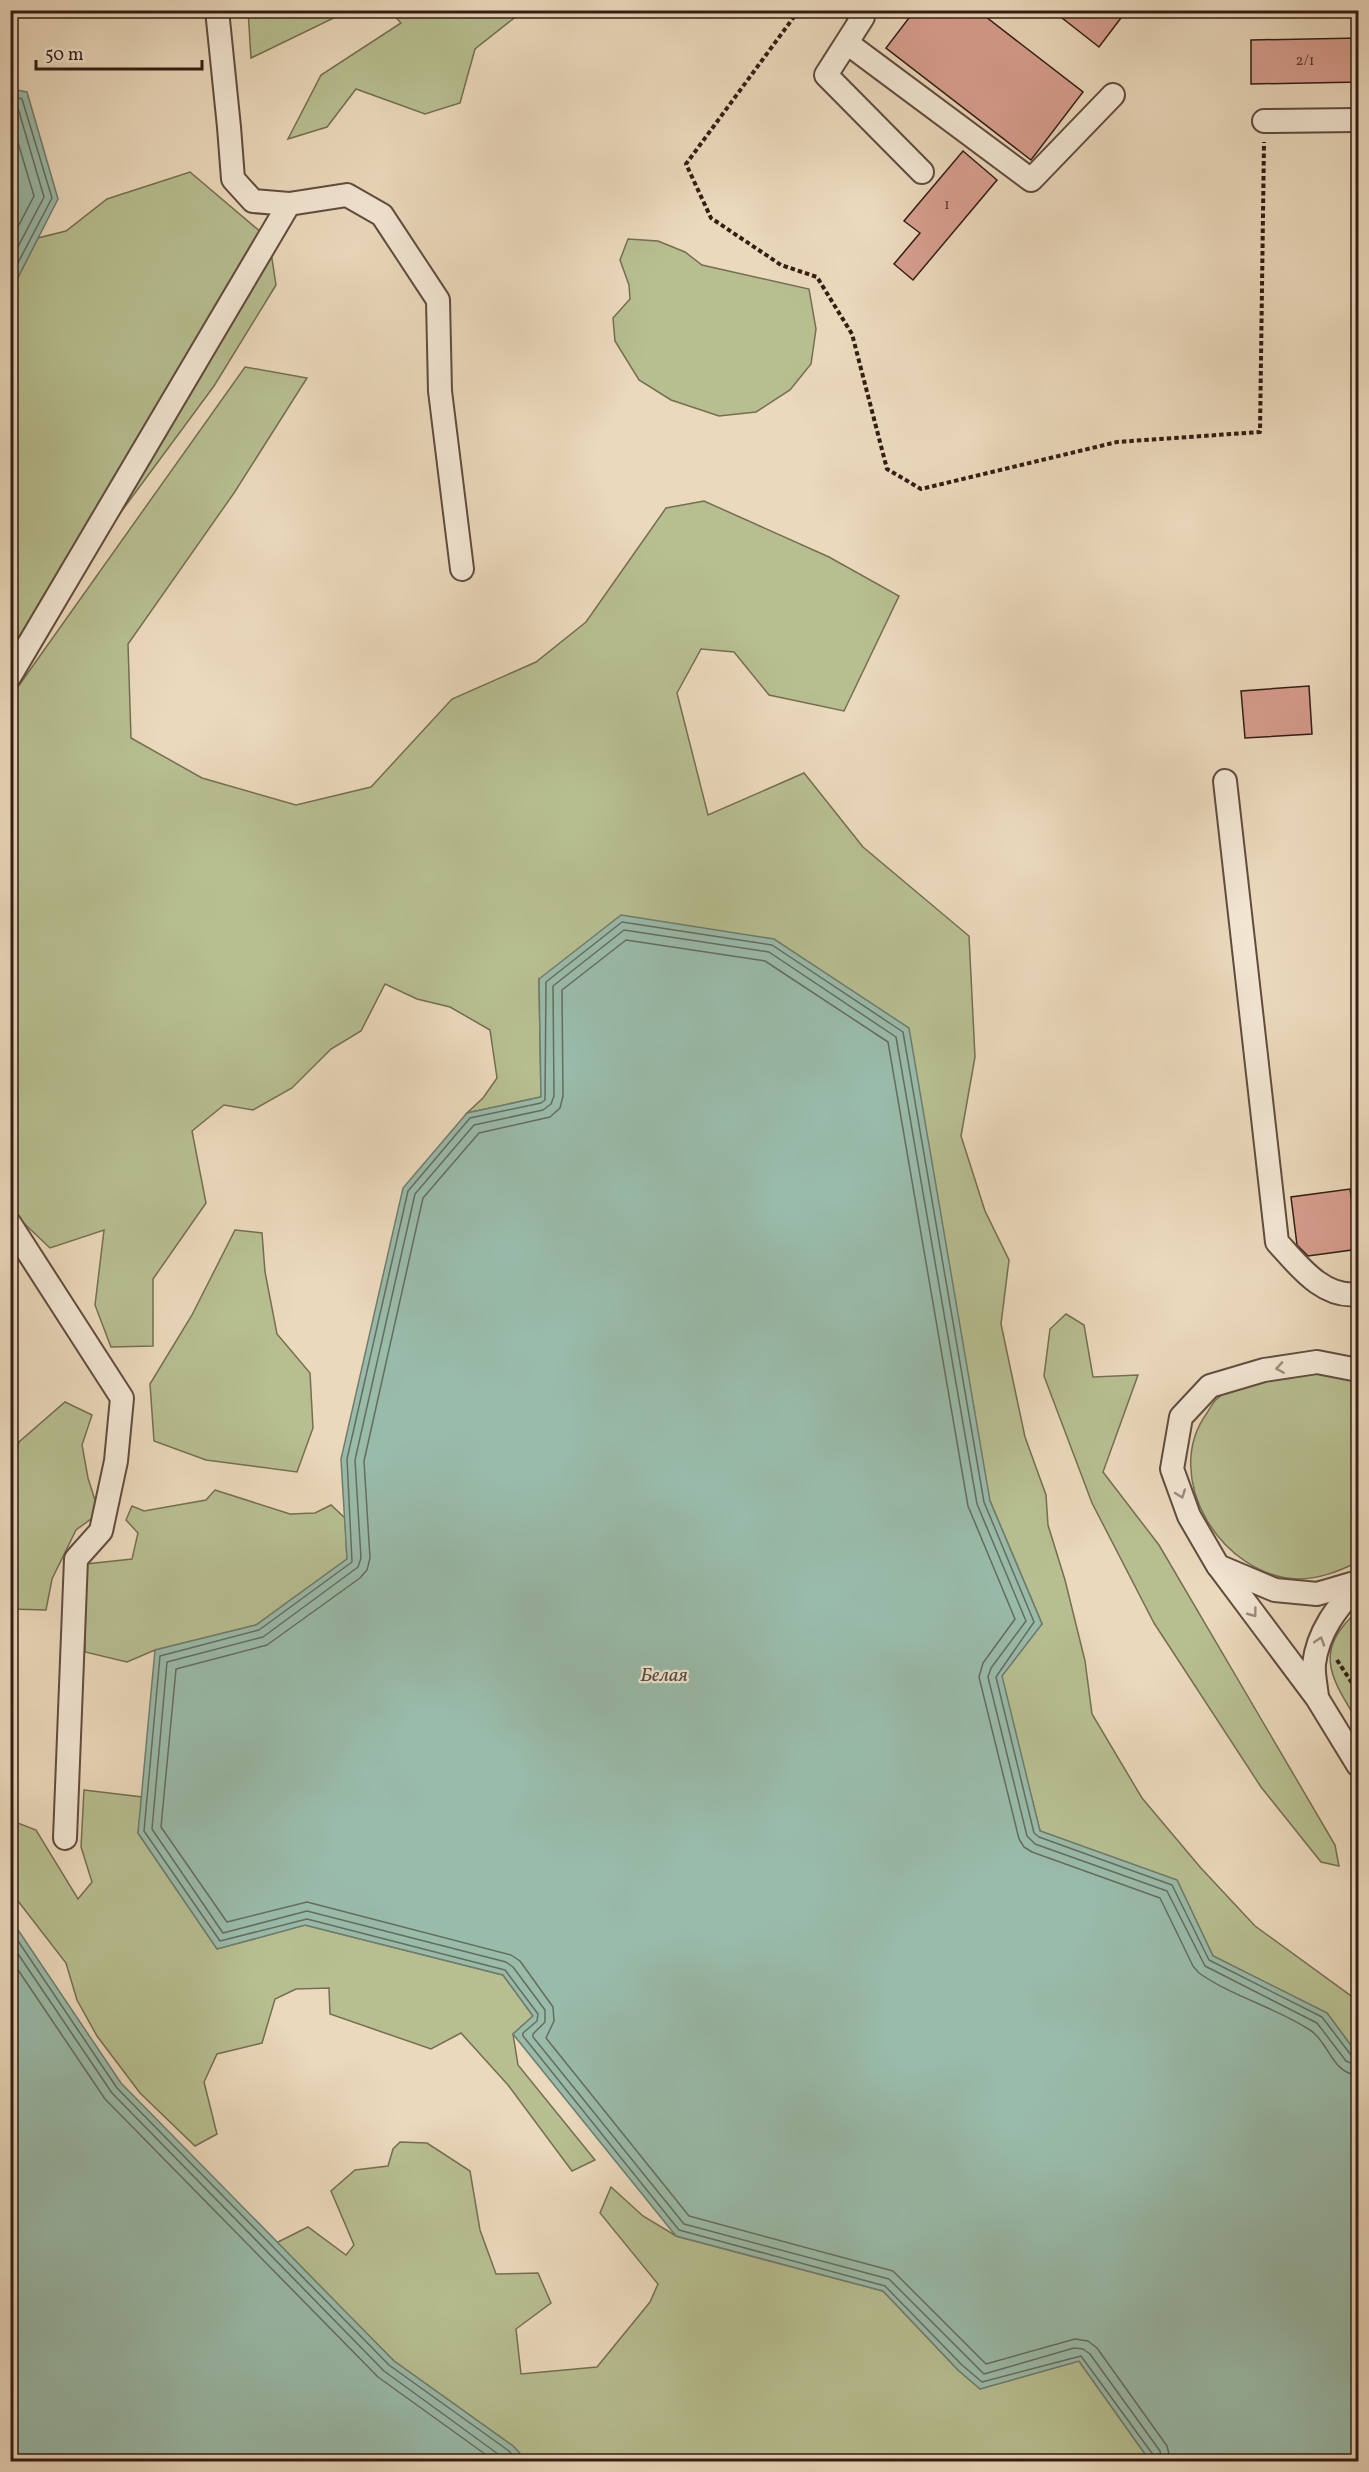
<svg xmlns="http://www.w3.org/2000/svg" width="1369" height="2472" viewBox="0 0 1369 2472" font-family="Vollkorn,serif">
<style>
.green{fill:#b7bf91;stroke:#756e52;stroke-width:1.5}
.water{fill:#9ba;stroke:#707c6e;stroke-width:1.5}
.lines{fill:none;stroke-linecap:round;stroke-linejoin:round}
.shore{stroke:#666c5f;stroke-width:1.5}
.building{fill:#d79e8f;stroke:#331d14;stroke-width:1.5}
.minor-casing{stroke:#614c3e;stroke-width:26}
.path{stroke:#331d14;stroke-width:4;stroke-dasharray:4.5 3;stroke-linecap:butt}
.minor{stroke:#f2e6d3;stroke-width:22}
.oneway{stroke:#9c8c7d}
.labels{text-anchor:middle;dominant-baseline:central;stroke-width:4.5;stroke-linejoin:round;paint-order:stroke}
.number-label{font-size:15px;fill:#5c3d33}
.water-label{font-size:20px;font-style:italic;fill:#524c41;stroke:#f2e6d3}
</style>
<rect width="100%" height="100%" fill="#ebd9bc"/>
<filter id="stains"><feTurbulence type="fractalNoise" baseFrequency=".00333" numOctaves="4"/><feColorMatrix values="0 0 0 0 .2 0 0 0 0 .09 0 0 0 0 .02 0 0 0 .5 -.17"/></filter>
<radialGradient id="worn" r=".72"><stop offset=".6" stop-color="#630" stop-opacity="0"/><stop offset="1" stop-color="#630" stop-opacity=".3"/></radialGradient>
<g class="green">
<polygon points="248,10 348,10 348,11 251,58"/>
<polygon points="390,11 523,11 475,49 460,103 425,114 356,89 327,127 288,139 321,75 401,23"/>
<polygon points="190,172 269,239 276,285 214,386 11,661 11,291 38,238 66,231 107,199"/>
<polygon points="628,239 658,241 685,252 702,265 809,289 816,329 811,364 790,390 756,412 719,416 671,400 639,380 615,341 613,318 630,299 629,285 620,260"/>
<polygon points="245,367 307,378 234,493 128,644 131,738 202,778 296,805 371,787 452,699 536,662 586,622 666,508 704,501 829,557 899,596 844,711 769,695 734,652 701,649 677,693 708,815 804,773 863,847 969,936 975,1057 961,1136 985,1211 1009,1260 1001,1324 1025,1437 1046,1495 1048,1525 1065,1580 1085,1661 1092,1714 1142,1798 1200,1867 1255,1926 1358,2001 1358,2055 1327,2013 1213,1956 1177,1880 1040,1831 1001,1676 1042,1624 990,1501 539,979 541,1097 467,1113 483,1098 497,1078 490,1030 450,1007 417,999 385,984 361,1031 331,1049 292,1088 253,1110 224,1105 192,1131 206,1203 153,1279 153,1346 111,1347 95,1305 104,1230 50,1248 11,1211 10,698"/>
<polygon points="235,1230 262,1233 265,1272 277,1334 310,1373 313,1428 297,1472 206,1460 154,1441 150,1384 192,1315"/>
<polygon points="1066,1314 1084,1325 1093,1377 1138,1375 1103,1472 1159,1545 1335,1845 1339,1866 1321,1862 1261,1787 1154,1623 1092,1503 1044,1376 1050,1329"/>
<path d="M1322,1372L1358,1380V1562C1339,1571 1320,1579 1298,1579C1222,1577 1160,1477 1207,1413C1210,1408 1213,1402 1218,1398C1238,1380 1295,1376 1322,1372Z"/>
<polygon points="65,1402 92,1415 82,1445 88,1478 99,1513 76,1530 52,1579 46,1610 11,1609 11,1476 19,1442"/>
<polygon points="215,1490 290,1514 315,1513 331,1505 345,1518 347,1559 256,1625 155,1650 127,1662 85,1652 86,1564 132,1559 138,1533 126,1520 132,1506 144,1511 206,1500"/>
<path d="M1358,1611V1722C1332,1679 1311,1651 1358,1611Z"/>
<polygon points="84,1790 142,1797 138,1833 217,1949 305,1925 503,1975 533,2016 513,2034 518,2065 595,2160 572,2171 508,2085 461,2033 431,2049 330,2014 329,1988 296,1989 275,1999 262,2043 217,2054 204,2082 217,2134 195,2146 140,2093 97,2036 77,2000 66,1963 11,1892 10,1820 36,1830 78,1899 92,1882 81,1847"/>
<polygon points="400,2142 427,2143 470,2171 480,2230 496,2274 538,2273 551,2303 516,2329 521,2374 597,2367 650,2302 658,2284 600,2213 611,2187 643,2216 676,2236 883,2291 958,2370 980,2389 1079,2361 1150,2461 527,2461 513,2446 394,2361 276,2243 308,2227 346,2255 354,2245 331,2191 355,2170 388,2166 393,2149"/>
</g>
<g class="water">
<polygon points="11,89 27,92 58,199 11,291"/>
<polygon points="621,915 774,939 909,1028 990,1501 1042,1624 1002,1676 1040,1831 1177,1880 1213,1956 1327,2013 1358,2055 1358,2461 1150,2461 1079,2361 980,2389 958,2370 883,2291 676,2236 513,2034 533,2016 503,1975 305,1925 217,1949 138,1833 155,1650 256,1625 347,1559 341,1459 403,1188 467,1113 541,1097 539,979"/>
<polygon points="10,1918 121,2083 394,2361 513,2446 527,2461 11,2461"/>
</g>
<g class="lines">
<g class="shore">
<polyline points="10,95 22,99 52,198 10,278"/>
<polyline points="10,102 17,105 44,197 10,262"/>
<polyline points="10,116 34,196 10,242"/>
<polyline points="10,1929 117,2088 389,2365 509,2451 519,2462"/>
<polyline points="10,1942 112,2093 384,2371 509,2462"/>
<polyline points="10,1958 105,2099 378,2377 496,2462"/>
<polyline points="1155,2462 1154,2456 1081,2356 982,2382 962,2365 885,2286 679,2230 523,2036 523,2033 537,2021 538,2014 505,1970 307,1919 220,1941 144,1831 160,1656 259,1630 352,1562 347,1459 408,1191 470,1118 541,1103 545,1100 546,982 622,922 772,945 903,1032 984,1502 1034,1622 996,1677 1034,1833 1039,1837 1172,1885 1209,1960 1322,2017 1351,2055 1358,2058"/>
<polyline points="1162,2462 1160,2451 1090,2354 1083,2349 1074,2348 984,2374 889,2279 684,2224 533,2037 533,2034 545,2022 545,2010 513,1967 506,1962 307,1911 223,1933 152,1829 167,1662 263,1637 358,1567 361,1558 355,1460 415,1194 474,1125 543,1110 551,1104 554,1096 553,986 624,930 769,952 896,1037 977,1504 1026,1621 991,1668 988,1677 1027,1836 1035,1844 1167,1891 1205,1966 1317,2023 1346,2061 1358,2066"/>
<path d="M1171,2462L1167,2446L1097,2348L1088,2341L1075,2339L986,2364L893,2271L689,2216L546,2038L554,2021L553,2007L520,1961L511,1955L307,1902L227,1922L161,1827L176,1669L267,1645L360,1578L367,1570L370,1558L364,1461L423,1198L479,1133L550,1117L560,1108L563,1096L562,990L626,940L765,961L888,1042L968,1506L1015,1619L983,1663L979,1677L1019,1839L1024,1847L1032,1852L1160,1898L1193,1966L1199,1973C1233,1997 1275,2007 1310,2030C1329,2042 1332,2074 1358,2075"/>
</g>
</g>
<g class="building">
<polygon points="915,10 977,10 1083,92 1031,160 886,48"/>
<polygon points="1052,10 1127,10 1099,47"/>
<polygon points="1359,38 1359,82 1251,84 1251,40"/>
<polygon points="963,151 997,180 913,280 894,264 920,233 904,221"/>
<polygon points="1309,686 1312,734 1245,738 1241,691"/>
<polygon points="1350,1189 1359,1249 1308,1256 1297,1245 1291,1197"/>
</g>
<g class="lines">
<defs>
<g id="minor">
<polyline points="217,10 229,127 233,179 253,201 289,204 347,195 382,215 438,300 440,391 462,569"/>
<polyline points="855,10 863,17 826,75 922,172"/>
<polyline points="847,43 1031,180 1113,95"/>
<polyline points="1264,121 1358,120"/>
<polyline points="10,676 289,204"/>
<path d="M1225,781L1277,1242C1298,1265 1323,1299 1358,1294"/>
<polyline points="10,1224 122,1398 116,1461 101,1531 76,1559 65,1838"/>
<polyline points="1358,1370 1317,1362 1264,1370 1210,1386 1181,1417 1172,1469 1189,1516 1218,1566 1275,1590 1317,1594 1358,1582"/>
<polyline points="1219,1567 1317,1698 1358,1765"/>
<path d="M1317,1697C1316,1686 1313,1674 1314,1664C1318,1631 1337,1608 1358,1584"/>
</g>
</defs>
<use href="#minor" class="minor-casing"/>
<g class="path">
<polyline points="799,10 686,164 711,218 781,265 817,277 852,334 887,469 921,489 1117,442 1260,432 1264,142"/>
<polyline points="1337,1660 1358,1692"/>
</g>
<use href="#minor" class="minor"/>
</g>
<defs><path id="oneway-chevron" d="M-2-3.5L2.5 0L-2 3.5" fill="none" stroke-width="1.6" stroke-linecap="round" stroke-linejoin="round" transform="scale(1.5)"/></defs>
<g class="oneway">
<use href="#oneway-chevron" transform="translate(1280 1368) rotate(171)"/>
<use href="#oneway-chevron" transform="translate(1181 1494) rotate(70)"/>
<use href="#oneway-chevron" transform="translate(1253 1613) rotate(53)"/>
<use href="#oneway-chevron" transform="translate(1320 1641) rotate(-72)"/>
</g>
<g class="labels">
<g class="number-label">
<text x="1305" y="61">2/1</text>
<text x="947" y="205">1</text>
</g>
<g class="water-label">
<text x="664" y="1676">Белая</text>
</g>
</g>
<rect width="1369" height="2472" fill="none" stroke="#ebd9bc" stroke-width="36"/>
<rect x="12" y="12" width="1345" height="2448" fill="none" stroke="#331d14" stroke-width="3"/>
<rect x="18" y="18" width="1333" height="2436" fill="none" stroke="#331d14" stroke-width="1.5"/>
<path d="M36 60v9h166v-9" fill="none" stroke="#331d14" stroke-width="3"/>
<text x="45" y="60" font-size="18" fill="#331d14" stroke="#f2e6d3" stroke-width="4.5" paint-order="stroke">50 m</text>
<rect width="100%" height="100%" filter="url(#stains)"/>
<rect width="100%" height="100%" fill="url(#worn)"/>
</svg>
